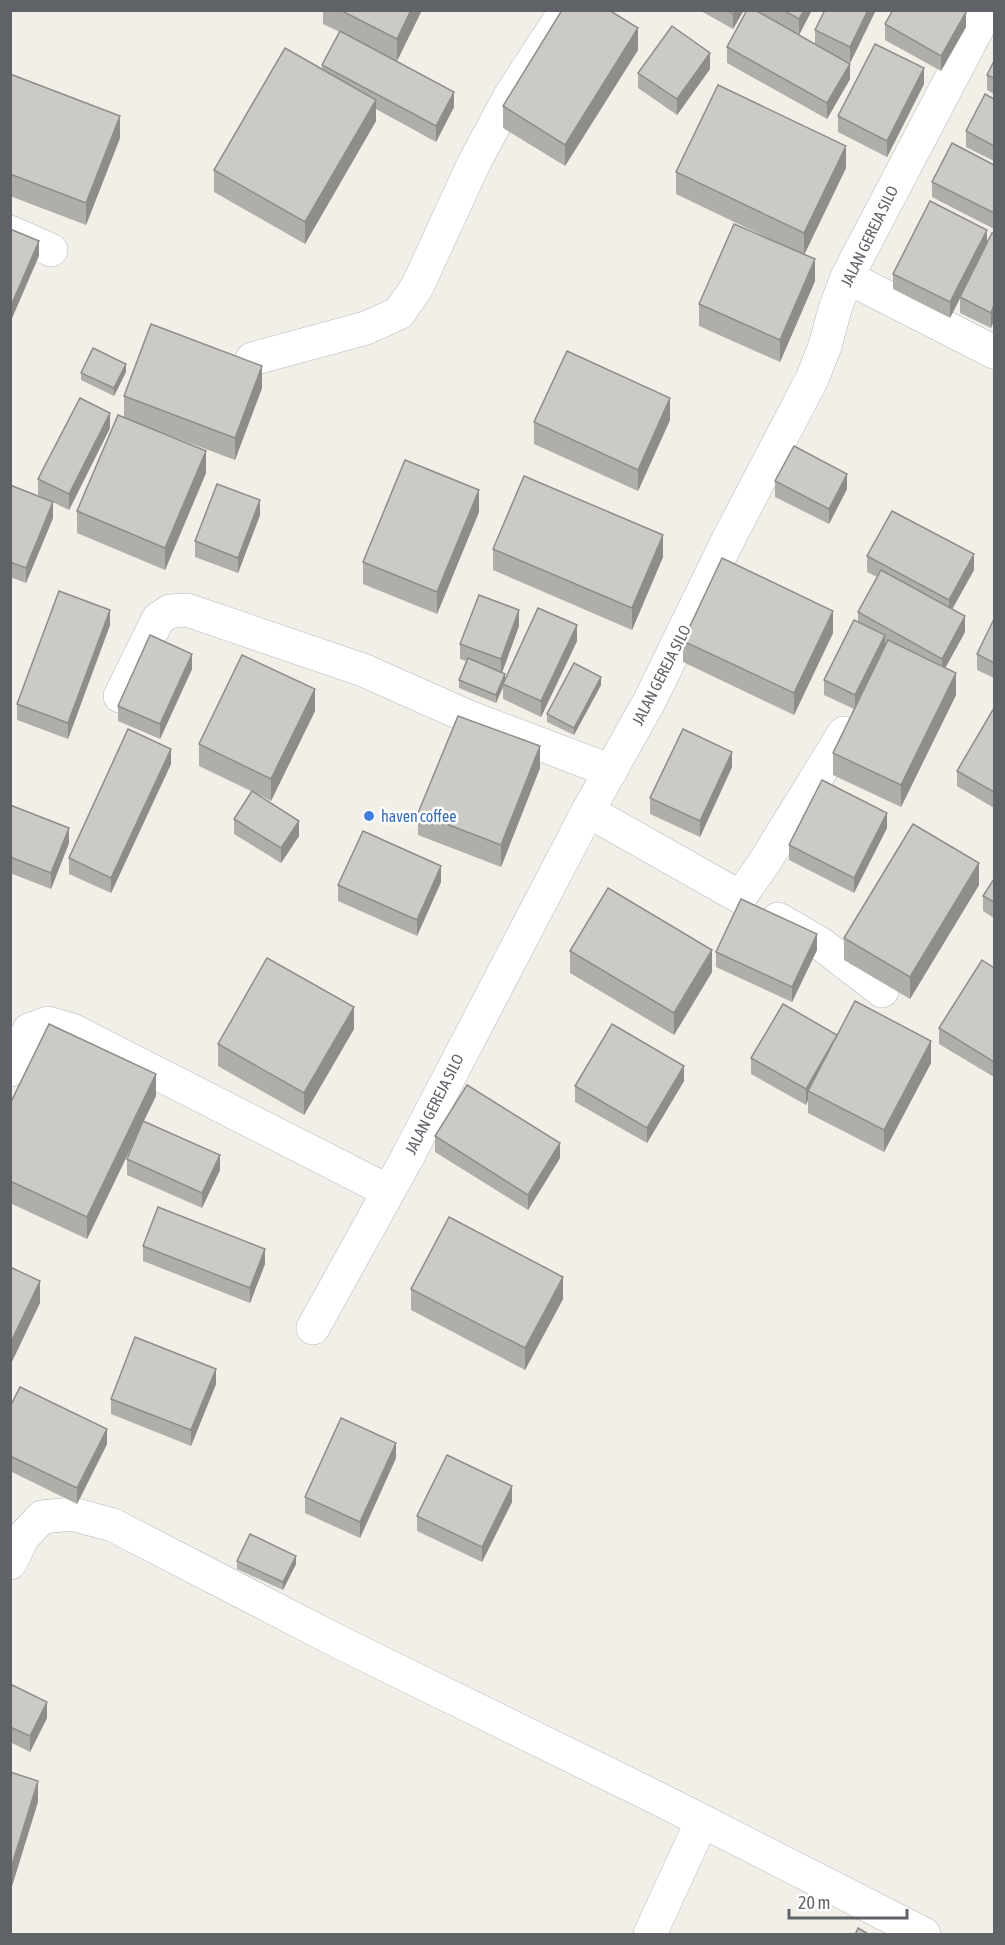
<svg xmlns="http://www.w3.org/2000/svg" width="1005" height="1945" viewBox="0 0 1005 1945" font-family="'Asap Condensed',sans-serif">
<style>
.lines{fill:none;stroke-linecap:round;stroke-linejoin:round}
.street-casing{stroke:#b5b8bc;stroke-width:34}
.street{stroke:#fff;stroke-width:33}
.wall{fill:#afaea9}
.shaded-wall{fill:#8f8d8a}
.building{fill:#cccac5;stroke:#8f8d8a;stroke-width:1.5}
.shop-dot{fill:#3f7fe0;stroke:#fff;stroke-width:2}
.labels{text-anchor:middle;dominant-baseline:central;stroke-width:5;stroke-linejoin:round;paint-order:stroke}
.street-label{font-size:16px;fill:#5f6368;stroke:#fff}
.shop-label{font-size:16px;fill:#366cbe;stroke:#fff;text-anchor:start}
</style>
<rect width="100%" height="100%" fill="#f1efe8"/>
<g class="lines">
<defs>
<g id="street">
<polyline points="10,232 51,250"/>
<polyline points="847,277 994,352"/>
<polyline points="252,359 366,328 399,313 417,287 474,163 510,96 566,10"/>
<polyline points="120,696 158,619 170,611 187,610 363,670 471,718 611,771"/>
<polyline points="588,811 740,897 764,863 844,733"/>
<polyline points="778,919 821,944 882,991"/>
<polyline points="10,1070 29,1030 48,1023 72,1030 388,1191"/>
<polyline points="313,1328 407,1158 588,811 650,700 728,540 812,379 825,346 835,309 847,277 987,10"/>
<polyline points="10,1563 23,1537 42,1517 72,1514 113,1525 341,1643 659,1799 924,1934"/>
<polyline points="650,1934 702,1821"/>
</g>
</defs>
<use href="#street" class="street-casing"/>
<use href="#street" class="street"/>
</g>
<g class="wall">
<polygon points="323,10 422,10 397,61 454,107 436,142 376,109 376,121 305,244 214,192 214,170 322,69 322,65 340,32 323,24"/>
<polygon points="699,10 744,10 733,29"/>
<polygon points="760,10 812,10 799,35 762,15 815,44 815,30 876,10 850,63 832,54 850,79 827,119 727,63 727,47 760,14"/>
<polygon points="885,24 966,27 941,71 885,40"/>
<polygon points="638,50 565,166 503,128 503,106"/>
<polygon points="994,61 994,94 987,90 987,75"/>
<polygon points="710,69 677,115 638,88 638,73"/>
<polygon points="10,74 120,138 86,225 10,196"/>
<polygon points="924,84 887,157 838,132 838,116"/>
<polygon points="994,99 994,161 966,147 966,131"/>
<polygon points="994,165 994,229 932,197 932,182"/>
<polygon points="846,168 804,255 815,281 780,362 699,326 699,304 795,251 676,194 676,172"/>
<polygon points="992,233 991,328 960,313 960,298 950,318 893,289 893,274 987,243"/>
<polygon points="126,372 114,396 81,380 81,373"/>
<polygon points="262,388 235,460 139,424 206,473 165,570 77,533 77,511 124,417 124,396"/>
<polygon points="670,420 638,491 534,444 534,422"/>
<polygon points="110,428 69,510 38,495 38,479"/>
<polygon points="775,481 847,489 829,524 775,497"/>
<polygon points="10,485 53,518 26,583 10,577"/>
<polygon points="479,512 437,614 363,584 363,562"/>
<polygon points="260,515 238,573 195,557 195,541"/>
<polygon points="493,549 663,557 632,630 493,570"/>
<polygon points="867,556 974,570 952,609 965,632 945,668 956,695 901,807 833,775 833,753 854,709 824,695 824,680 858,622 858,612 877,577 867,572"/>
<polygon points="994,619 994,678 977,670 977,654"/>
<polygon points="110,625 68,739 17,720 17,704"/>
<polygon points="519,626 502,673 505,679 577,641 541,717 503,699 503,687 496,703 459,688 459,680 466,661 460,659 460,644"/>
<polygon points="833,633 794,715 683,662 683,641"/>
<polygon points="192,669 160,739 118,721 118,706"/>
<polygon points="601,685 574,735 547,722 547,714"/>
<polygon points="994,708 994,808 957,786 957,771"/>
<polygon points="315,711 271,801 258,794 299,836 281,863 234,834 234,819 251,791 199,766 199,744"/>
<polygon points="171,764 111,893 69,874 69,858"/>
<polygon points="732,767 700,837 650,814 650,798"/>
<polygon points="540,768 501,867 418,835 418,813"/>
<polygon points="10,805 69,843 51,889 10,873"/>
<polygon points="887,828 854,893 789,860 789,845"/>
<polygon points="994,879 994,918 983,911 983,896"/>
<polygon points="441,882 417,936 338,901 338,885"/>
<polygon points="979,885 910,999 844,960 844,938"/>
<polygon points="817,950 792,1002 716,967 716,952"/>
<polygon points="570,951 712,972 674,1035 570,973"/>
<polygon points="994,968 994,1077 939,1044 939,1028"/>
<polygon points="354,1029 304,1115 218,1066 218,1044"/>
<polygon points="837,1035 931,1063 884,1152 808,1113 808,1100 806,1105 751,1074 751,1058"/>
<polygon points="684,1081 647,1143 575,1102 575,1086"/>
<polygon points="156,1096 143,1121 220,1170 202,1208 127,1175 127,1159 142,1124 87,1239 10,1203 10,1104"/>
<polygon points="435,1136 560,1158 528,1210 435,1152"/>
<polygon points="143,1246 265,1264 250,1303 143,1261"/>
<polygon points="411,1289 563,1299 525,1370 411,1310"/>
<polygon points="216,1384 191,1446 111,1414 111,1399"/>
<polygon points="10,1407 107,1444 77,1504 10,1471"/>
<polygon points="396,1458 360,1538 305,1513 305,1497"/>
<polygon points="512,1502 482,1562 417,1531 417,1516"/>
<polygon points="237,1561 296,1564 283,1590 237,1569"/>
<polygon points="10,1684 47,1718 30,1752 10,1742"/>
</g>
<g class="shaded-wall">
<polygon points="411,10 422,10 397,61 397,39"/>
<polygon points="735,10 744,10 733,29 733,14"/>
<polygon points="804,10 812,10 799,35 799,19"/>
<polygon points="868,10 876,10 850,63 850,47"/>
<polygon points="966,12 966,27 941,71 941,56"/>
<polygon points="638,28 638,50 565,166 565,145"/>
<polygon points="710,53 710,69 677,115 677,99"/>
<polygon points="850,64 850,79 827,119 827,103"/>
<polygon points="924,68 924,84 887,157 887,141"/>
<polygon points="454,92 454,107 436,142 436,126"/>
<polygon points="376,100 376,121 305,244 305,222"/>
<polygon points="120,116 120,138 86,225 86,203"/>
<polygon points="846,146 846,168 804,255 804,233"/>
<polygon points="987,230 987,245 950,318 950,302"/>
<polygon points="39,241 39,256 10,323 10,308"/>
<polygon points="815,259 815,281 780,362 780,340"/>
<polygon points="994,305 994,321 991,328 991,313"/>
<polygon points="126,364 126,372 114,396 114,388"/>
<polygon points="262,366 262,388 235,460 235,438"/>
<polygon points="670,398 670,420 638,491 638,470"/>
<polygon points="110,413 110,428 69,510 69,494"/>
<polygon points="206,451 206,473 165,570 165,548"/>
<polygon points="847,474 847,489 829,524 829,509"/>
<polygon points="479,490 479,512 437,614 437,592"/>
<polygon points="260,500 260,515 238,573 238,558"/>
<polygon points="53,502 53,518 26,583 26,568"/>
<polygon points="663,535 663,557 632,630 632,608"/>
<polygon points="974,554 974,570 949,615 949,600"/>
<polygon points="110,610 110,625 68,739 68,723"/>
<polygon points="519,610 519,626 501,675 501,659"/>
<polygon points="833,611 833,633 794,715 794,693"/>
<polygon points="965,616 965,632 942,674 942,659"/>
<polygon points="577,625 577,641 541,717 541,701"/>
<polygon points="885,635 885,650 855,710 855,695"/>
<polygon points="192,654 192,669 160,739 160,724"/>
<polygon points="956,673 956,695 901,807 901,785"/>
<polygon points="505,674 505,682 503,684 503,687 496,703 496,695"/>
<polygon points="601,677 601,685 574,735 574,728"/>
<polygon points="315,689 315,711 271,801 271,779"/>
<polygon points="540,746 540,768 501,867 501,845"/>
<polygon points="171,749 171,764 111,893 111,878"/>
<polygon points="732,752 732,767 700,837 700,821"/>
<polygon points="887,813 887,828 854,893 854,878"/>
<polygon points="299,821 299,836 281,863 281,848"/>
<polygon points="69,828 69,843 51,889 51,873"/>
<polygon points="979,863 979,885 910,999 910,977"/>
<polygon points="441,866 441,882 417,936 417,920"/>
<polygon points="817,934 817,950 792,1002 792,987"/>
<polygon points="712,950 712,972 674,1035 674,1013"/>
<polygon points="354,1007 354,1029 304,1115 304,1093"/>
<polygon points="837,1035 837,1050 808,1091 808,1100 806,1105 806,1089"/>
<polygon points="931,1041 931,1063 884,1152 884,1130"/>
<polygon points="684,1066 684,1081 647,1143 647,1128"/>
<polygon points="156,1074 156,1096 87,1239 87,1217"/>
<polygon points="560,1143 560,1158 528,1210 528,1195"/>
<polygon points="220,1155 220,1170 202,1208 202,1193"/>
<polygon points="265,1249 265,1264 250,1303 250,1288"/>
<polygon points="563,1277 563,1299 525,1370 525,1348"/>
<polygon points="40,1281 40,1303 10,1366 10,1344"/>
<polygon points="216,1369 216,1384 191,1446 191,1430"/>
<polygon points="107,1429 107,1444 77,1504 77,1488"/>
<polygon points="396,1443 396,1458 360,1538 360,1522"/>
<polygon points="512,1486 512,1502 482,1562 482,1547"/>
<polygon points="296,1556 296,1564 283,1590 283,1582"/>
<polygon points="47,1702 47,1718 30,1752 30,1736"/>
<polygon points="38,1781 38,1802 10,1893 10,1871"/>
</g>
<g class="building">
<polygon points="340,10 411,10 397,39"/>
<polygon points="562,10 609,10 638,28 565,145 503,106"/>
<polygon points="727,10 735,10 733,14"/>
<polygon points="747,10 755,10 850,64 827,103 727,47"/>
<polygon points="783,10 804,10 799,19"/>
<polygon points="825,10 868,10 850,47 815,30"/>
<polygon points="893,10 964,10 966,12 941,56 885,24"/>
<polygon points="672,26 710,53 677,99 638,73"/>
<polygon points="340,31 454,92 436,126 322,65"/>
<polygon points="875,44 924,68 887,141 838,116"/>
<polygon points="285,48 376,100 305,222 214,170"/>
<polygon points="994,61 994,78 987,75"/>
<polygon points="10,74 120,116 86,203 10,174"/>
<polygon points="718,85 846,146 804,233 676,172"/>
<polygon points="985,94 994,99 994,146 966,131"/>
<polygon points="952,143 994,165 994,213 932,182"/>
<polygon points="930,201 987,230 950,302 893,274"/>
<polygon points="734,224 815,259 780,340 699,304"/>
<polygon points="10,229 39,241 10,308"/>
<polygon points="992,233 994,234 994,305 991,313 960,297"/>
<polygon points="151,324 262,366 235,438 124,396"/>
<polygon points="93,348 126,364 114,388 81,373"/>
<polygon points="567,351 670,398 638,470 534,422"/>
<polygon points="80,398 110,413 69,494 38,479"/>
<polygon points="118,415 206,451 165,548 77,511"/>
<polygon points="794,446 847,474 829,509 775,481"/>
<polygon points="405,460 479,490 437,592 363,562"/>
<polygon points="524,476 663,535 632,608 493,549"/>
<polygon points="217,484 260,500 238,558 195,541"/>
<polygon points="10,485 53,502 26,568 10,562"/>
<polygon points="892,511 974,554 949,600 867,556"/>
<polygon points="722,558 833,611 794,693 683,641"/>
<polygon points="881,570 965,616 942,659 858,612"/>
<polygon points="59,591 110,610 68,723 17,704"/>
<polygon points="479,595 519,610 501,659 460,644"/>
<polygon points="538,608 577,625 541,701 503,684"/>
<polygon points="994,619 994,663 977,654"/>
<polygon points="854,620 885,635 855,695 824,680"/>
<polygon points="150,635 192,654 160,724 118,706"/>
<polygon points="888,640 956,673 901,785 833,753"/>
<polygon points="242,655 315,689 271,779 199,744"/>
<polygon points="468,658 505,674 496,695 459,680"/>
<polygon points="574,663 601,677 574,728 547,714"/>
<polygon points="994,708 994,792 957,771"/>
<polygon points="458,716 540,746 501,845 418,813"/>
<polygon points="128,729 171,749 111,878 69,858"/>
<polygon points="683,729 732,752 700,821 650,798"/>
<polygon points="822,780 887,813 854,878 789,845"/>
<polygon points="252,791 299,821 281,848 234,819"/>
<polygon points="10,805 69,828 51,873 10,857"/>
<polygon points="913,824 979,863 910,977 844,938"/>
<polygon points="363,831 441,866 417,920 338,885"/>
<polygon points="994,879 994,902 983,896"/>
<polygon points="608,888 712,950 674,1013 570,951"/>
<polygon points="741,899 817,934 792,987 716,952"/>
<polygon points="267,958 354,1007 304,1093 218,1044"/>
<polygon points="982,960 994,968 994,1062 939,1028"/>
<polygon points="855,1001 931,1041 884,1130 808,1091"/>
<polygon points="783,1004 837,1035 806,1089 751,1058"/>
<polygon points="49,1024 156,1074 87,1217 10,1181 10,1104"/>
<polygon points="612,1024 684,1066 647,1128 575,1086"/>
<polygon points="467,1085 560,1143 528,1195 435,1136"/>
<polygon points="143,1121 220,1155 202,1193 127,1159"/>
<polygon points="158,1207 265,1249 250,1288 143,1246"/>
<polygon points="449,1217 563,1277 525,1348 411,1289"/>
<polygon points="10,1267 40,1281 10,1344"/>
<polygon points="135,1337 216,1369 191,1430 111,1399"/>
<polygon points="20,1387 107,1429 77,1488 10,1456 10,1407"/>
<polygon points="341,1418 396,1443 360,1522 305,1497"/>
<polygon points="447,1455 512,1486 482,1547 417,1516"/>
<polygon points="250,1534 296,1556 283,1582 237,1561"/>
<polygon points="10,1684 47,1702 30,1736 10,1727"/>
<polygon points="10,1772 38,1781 10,1871"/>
<polygon points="858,1928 870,1935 855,1935"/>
</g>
<circle class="shop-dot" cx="369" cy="816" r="6"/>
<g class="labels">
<g class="street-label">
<text transform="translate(869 236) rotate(-64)">JALAN GEREJA SILO</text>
<text transform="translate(661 675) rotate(-63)">JALAN GEREJA SILO</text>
<text transform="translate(434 1104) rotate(-63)">JALAN GEREJA SILO</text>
</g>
<g class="shop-label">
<text x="381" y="816">haven coffee</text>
</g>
</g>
<rect width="1005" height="1945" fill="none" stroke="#5f6368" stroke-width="24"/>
<path d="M789 1909v9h118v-9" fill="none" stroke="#5f6368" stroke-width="3"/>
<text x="798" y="1909" font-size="18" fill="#5f6368" stroke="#ffffff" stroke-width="4.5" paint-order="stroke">20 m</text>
</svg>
